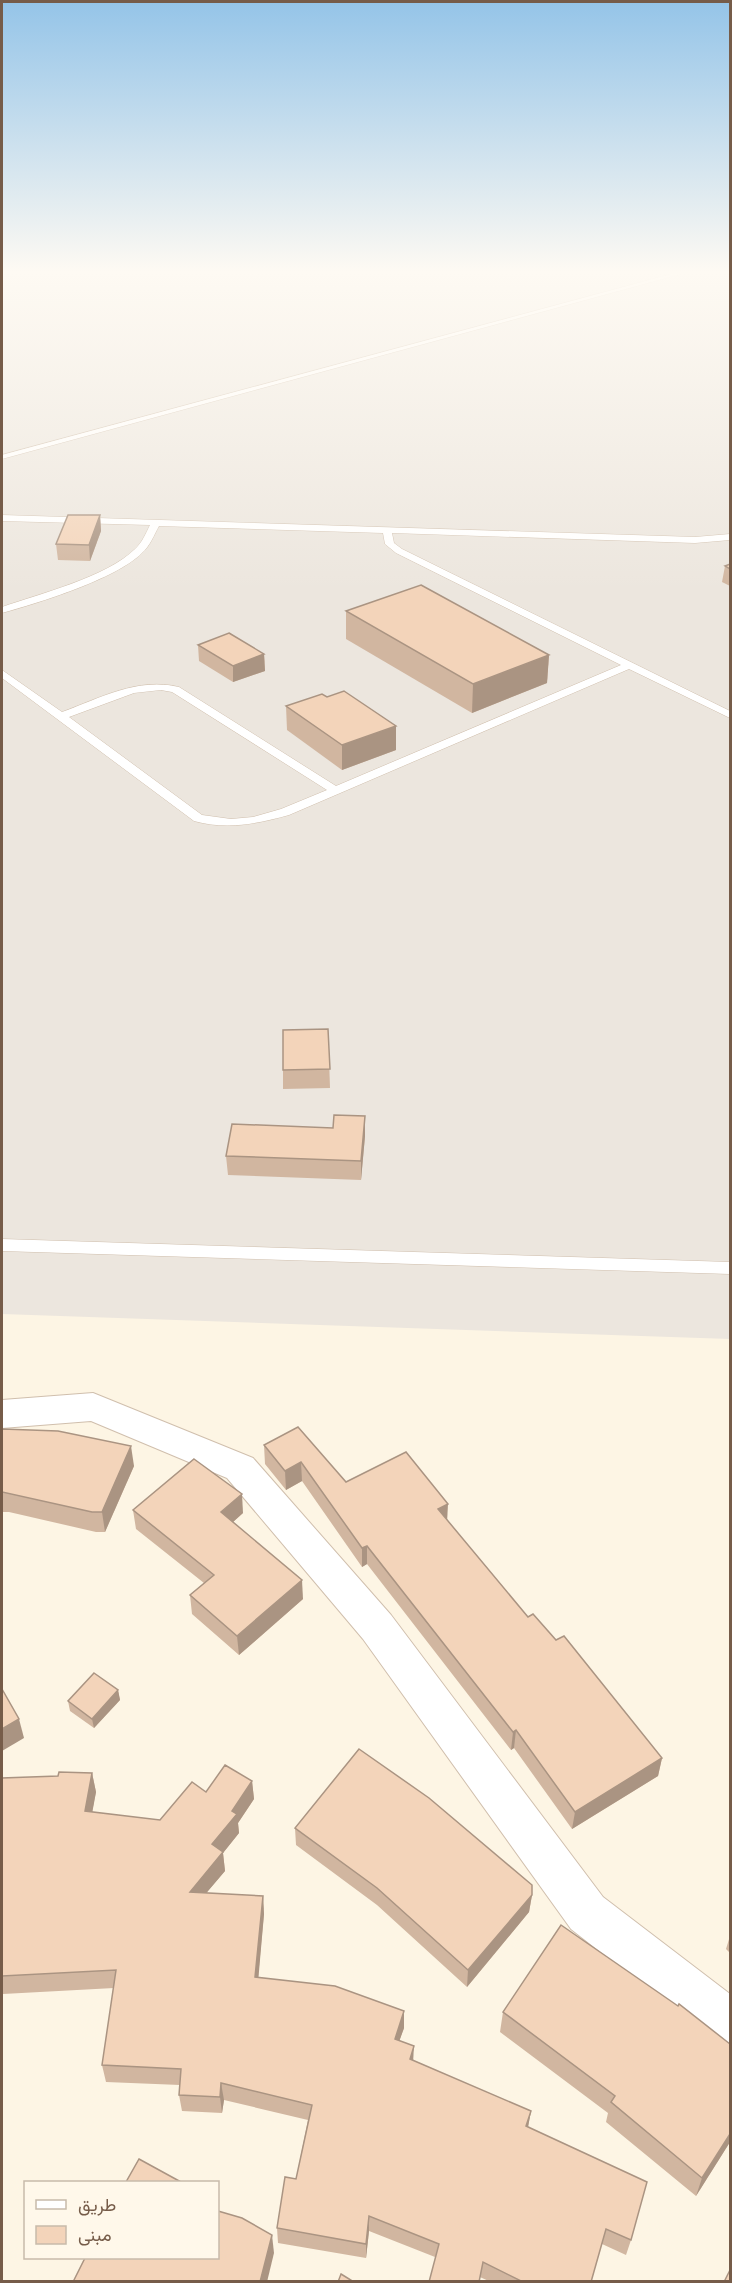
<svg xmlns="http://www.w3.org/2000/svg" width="732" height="2283" viewBox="0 0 732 2283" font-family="Roboto,Vazirmatn,sans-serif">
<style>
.industrial{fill:#ece6de}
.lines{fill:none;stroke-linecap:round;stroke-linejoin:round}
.service-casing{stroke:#d0bfad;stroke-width:1}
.minor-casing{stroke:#d0bfad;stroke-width:2}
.service{fill:#fff;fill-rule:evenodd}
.minor{fill:#fff;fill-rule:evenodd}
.wall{fill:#d1b6a0}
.shaded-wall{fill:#aa9482}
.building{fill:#f3d4ba;stroke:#aa9482;stroke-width:1.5}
</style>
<rect width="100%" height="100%" fill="#fdf5e4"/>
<polygon class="industrial" points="2,272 730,272 730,1339 2,1314"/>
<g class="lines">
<defs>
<g id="service">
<polygon points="679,272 688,272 2,459 2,455"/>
<path d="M2,515L695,537L730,534V540L695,543L392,533L394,543L402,549L730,711V718L629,669L289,815C256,824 227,830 194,821L2,678V670L62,712C100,698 138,677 179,687L336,786L621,665L396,553L385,544L383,533L159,526C154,535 150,546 142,553C116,579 38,603 2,613V607C39,594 107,577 135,549C142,543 146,533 150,525L2,521ZM161,690L172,692L327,790L281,809L253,817L231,819L202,815L69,717L134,693Z"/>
<polygon points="2,1239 730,1262 730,1274 2,1251"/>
</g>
<polygon id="minor" points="93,1393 253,1458 391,1615 603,1897 730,1994 730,2046 713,2040 571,1929 363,1639 227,1478 91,1421 2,1428 2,1400"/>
</defs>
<use href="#service" class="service-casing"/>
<use href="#minor" class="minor-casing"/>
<use href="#service" class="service"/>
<use href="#minor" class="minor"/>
</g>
<g class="wall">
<polygon points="100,515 101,531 90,561 58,560 56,544"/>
<polygon points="730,564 730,586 722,582 725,566"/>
<polygon points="346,611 549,655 547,683 472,713 346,639"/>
<polygon points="198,645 264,654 265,671 233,682 199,661"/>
<polygon points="286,706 396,750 342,770 287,730"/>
<polygon points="328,1029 330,1088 283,1089 283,1070"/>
<polygon points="365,1116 365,1136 361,1180 228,1175 226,1156 333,1128"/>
<polygon points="2,1429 134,1466 105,1532 96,1532 9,1512 2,1512"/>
<polygon points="264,1445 346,1482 447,1520 528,1617 556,1640 662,1758 658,1776 572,1829 514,1748 511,1750 367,1564 362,1567 302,1481 286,1490 265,1464"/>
<polygon points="133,1510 243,1513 233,1522 303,1599 239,1655 192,1614 190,1595 204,1583 136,1529"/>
<polygon points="118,1690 120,1700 94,1728 70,1711 68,1701"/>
<polygon points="92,1773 96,1792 92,1812 160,1820 206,1792 252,1781 254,1799 238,1823 239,1833 223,1853 225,1871 206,1893 263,1896 264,1914 258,1977 404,2028 399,2041 414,2061 531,2111 528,2127 631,2240 626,2255 602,2244 591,2282 491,2282 435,2257 369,2231 366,2258 278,2243 277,2228 296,2179 308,2120 224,2100 222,2113 182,2111 179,2095 180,2085 106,2082 102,2065 114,1988 3,1994 2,1988 2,1976 58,1776"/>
<polygon points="295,1828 532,1895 529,1912 467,1987 377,1905 296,1845"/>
<polygon points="730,1936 730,1953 726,1949"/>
<polygon points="503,2012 730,2044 730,2142 696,2196 606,2122 608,2113 500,2032"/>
</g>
<g class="shaded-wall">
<polygon points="100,515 101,531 90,561 89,545"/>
<polygon points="264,654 265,671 233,682 233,666"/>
<polygon points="549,655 547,683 472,713 473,684"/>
<polygon points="396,726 396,750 342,770 342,745"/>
<polygon points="365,1116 365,1136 361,1180 361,1161"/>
<polygon points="131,1446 134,1466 105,1532 102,1512"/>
<polygon points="301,1462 302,1481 286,1490 285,1471"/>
<polygon points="242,1494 243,1513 223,1531 221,1512"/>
<polygon points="448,1504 447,1523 438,1509"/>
<polygon points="367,1546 367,1564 362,1567 362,1548"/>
<polygon points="302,1580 303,1599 239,1655 237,1636"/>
<polygon points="118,1690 120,1700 94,1728 92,1719"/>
<polygon points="19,1719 24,1738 2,1751 2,1729"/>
<polygon points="516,1730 514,1748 511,1750 513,1732"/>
<polygon points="662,1758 658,1776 572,1829 575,1812"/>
<polygon points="92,1773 96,1792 89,1830 85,1811"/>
<polygon points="252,1781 254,1799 238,1823 239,1833 223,1853 225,1871 192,1910 190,1892 212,1844 232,1811"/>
<polygon points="532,1895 529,1912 467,1987 468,1970"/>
<polygon points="263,1896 264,1914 257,1994 255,1977"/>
<polygon points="404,2011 404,2028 394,2056 395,2039"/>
<polygon points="414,2046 413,2063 410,2059"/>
<polygon points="221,2083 224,2100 222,2113 220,2097"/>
<polygon points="531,2111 528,2127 526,2126"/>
<polygon points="730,2134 730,2142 696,2196 702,2178"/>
<polygon points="369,2216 369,2231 366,2258 366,2244"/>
<polygon points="272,2235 274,2253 267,2282 260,2282"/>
</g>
<g class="building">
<polygon points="68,515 100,515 89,545 56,544"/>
<polygon points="730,564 730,569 725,566"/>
<polygon points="421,585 549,655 473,684 346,611"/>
<polygon points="229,633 264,654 233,666 198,645"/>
<polygon points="344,691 396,726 342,745 286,706 322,694 327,697"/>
<polygon points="328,1029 330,1069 283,1070 283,1030"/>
<polygon points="334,1115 365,1116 361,1161 226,1156 232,1124 333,1128"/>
<polygon points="298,1427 346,1482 406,1452 448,1504 438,1509 528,1617 533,1614 556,1640 564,1636 662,1758 575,1812 516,1730 513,1732 367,1546 362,1548 301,1462 285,1471 264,1445"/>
<polygon points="2,1429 58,1431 131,1446 102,1512 92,1512 2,1492"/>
<polygon points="194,1459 242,1494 221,1512 302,1580 237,1636 190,1595 214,1575 133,1510"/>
<polygon points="94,1673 118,1690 92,1719 68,1701"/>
<polygon points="2,1689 19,1719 2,1729"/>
<polygon points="359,1749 429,1798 532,1885 532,1895 468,1970 377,1888 295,1828"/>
<polygon points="225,1765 252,1781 232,1811 237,1814 212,1844 223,1852 190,1892 263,1896 255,1977 335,1986 404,2011 395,2039 414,2046 410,2059 531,2111 526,2126 647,2182 631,2240 606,2229 591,2282 523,2282 483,2262 479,2282 429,2282 439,2244 369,2216 366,2244 277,2228 285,2177 296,2179 312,2105 221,2083 220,2097 179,2095 181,2069 102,2065 116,1970 2,1976 2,1778 58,1776 59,1772 92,1773 85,1811 160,1820 192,1782 206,1792"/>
<polygon points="561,1925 678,2006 679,2004 730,2044 730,2134 702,2178 611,2102 615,2096 503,2012"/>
<polygon points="139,2159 181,2182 126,2182"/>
<polygon points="218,2211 242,2218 272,2235 260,2282 73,2282 85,2258 218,2258"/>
<polygon points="730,2270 730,2282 724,2282"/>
<polygon points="341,2274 354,2282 338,2282"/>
</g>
<linearGradient id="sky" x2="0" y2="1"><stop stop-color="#94c4e8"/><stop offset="0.46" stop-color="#fefaf3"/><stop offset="1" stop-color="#fefaf3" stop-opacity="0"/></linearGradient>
<rect width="732" height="591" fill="url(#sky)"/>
<rect width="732" height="2283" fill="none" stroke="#765c49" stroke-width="6"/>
<rect x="24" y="2181" width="195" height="78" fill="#fff8ea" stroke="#c8baaa" stroke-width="1.5"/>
<rect x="36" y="2200" width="30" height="9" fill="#ffffff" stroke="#c8baaa" stroke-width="1.5"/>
<text x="78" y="2211" font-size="18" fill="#765c49">طريق</text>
<rect x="36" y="2226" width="30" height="18" fill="#f3d4ba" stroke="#c8baaa" stroke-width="1.5"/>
<text x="78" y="2241" font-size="18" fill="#765c49">مبنى</text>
</svg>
